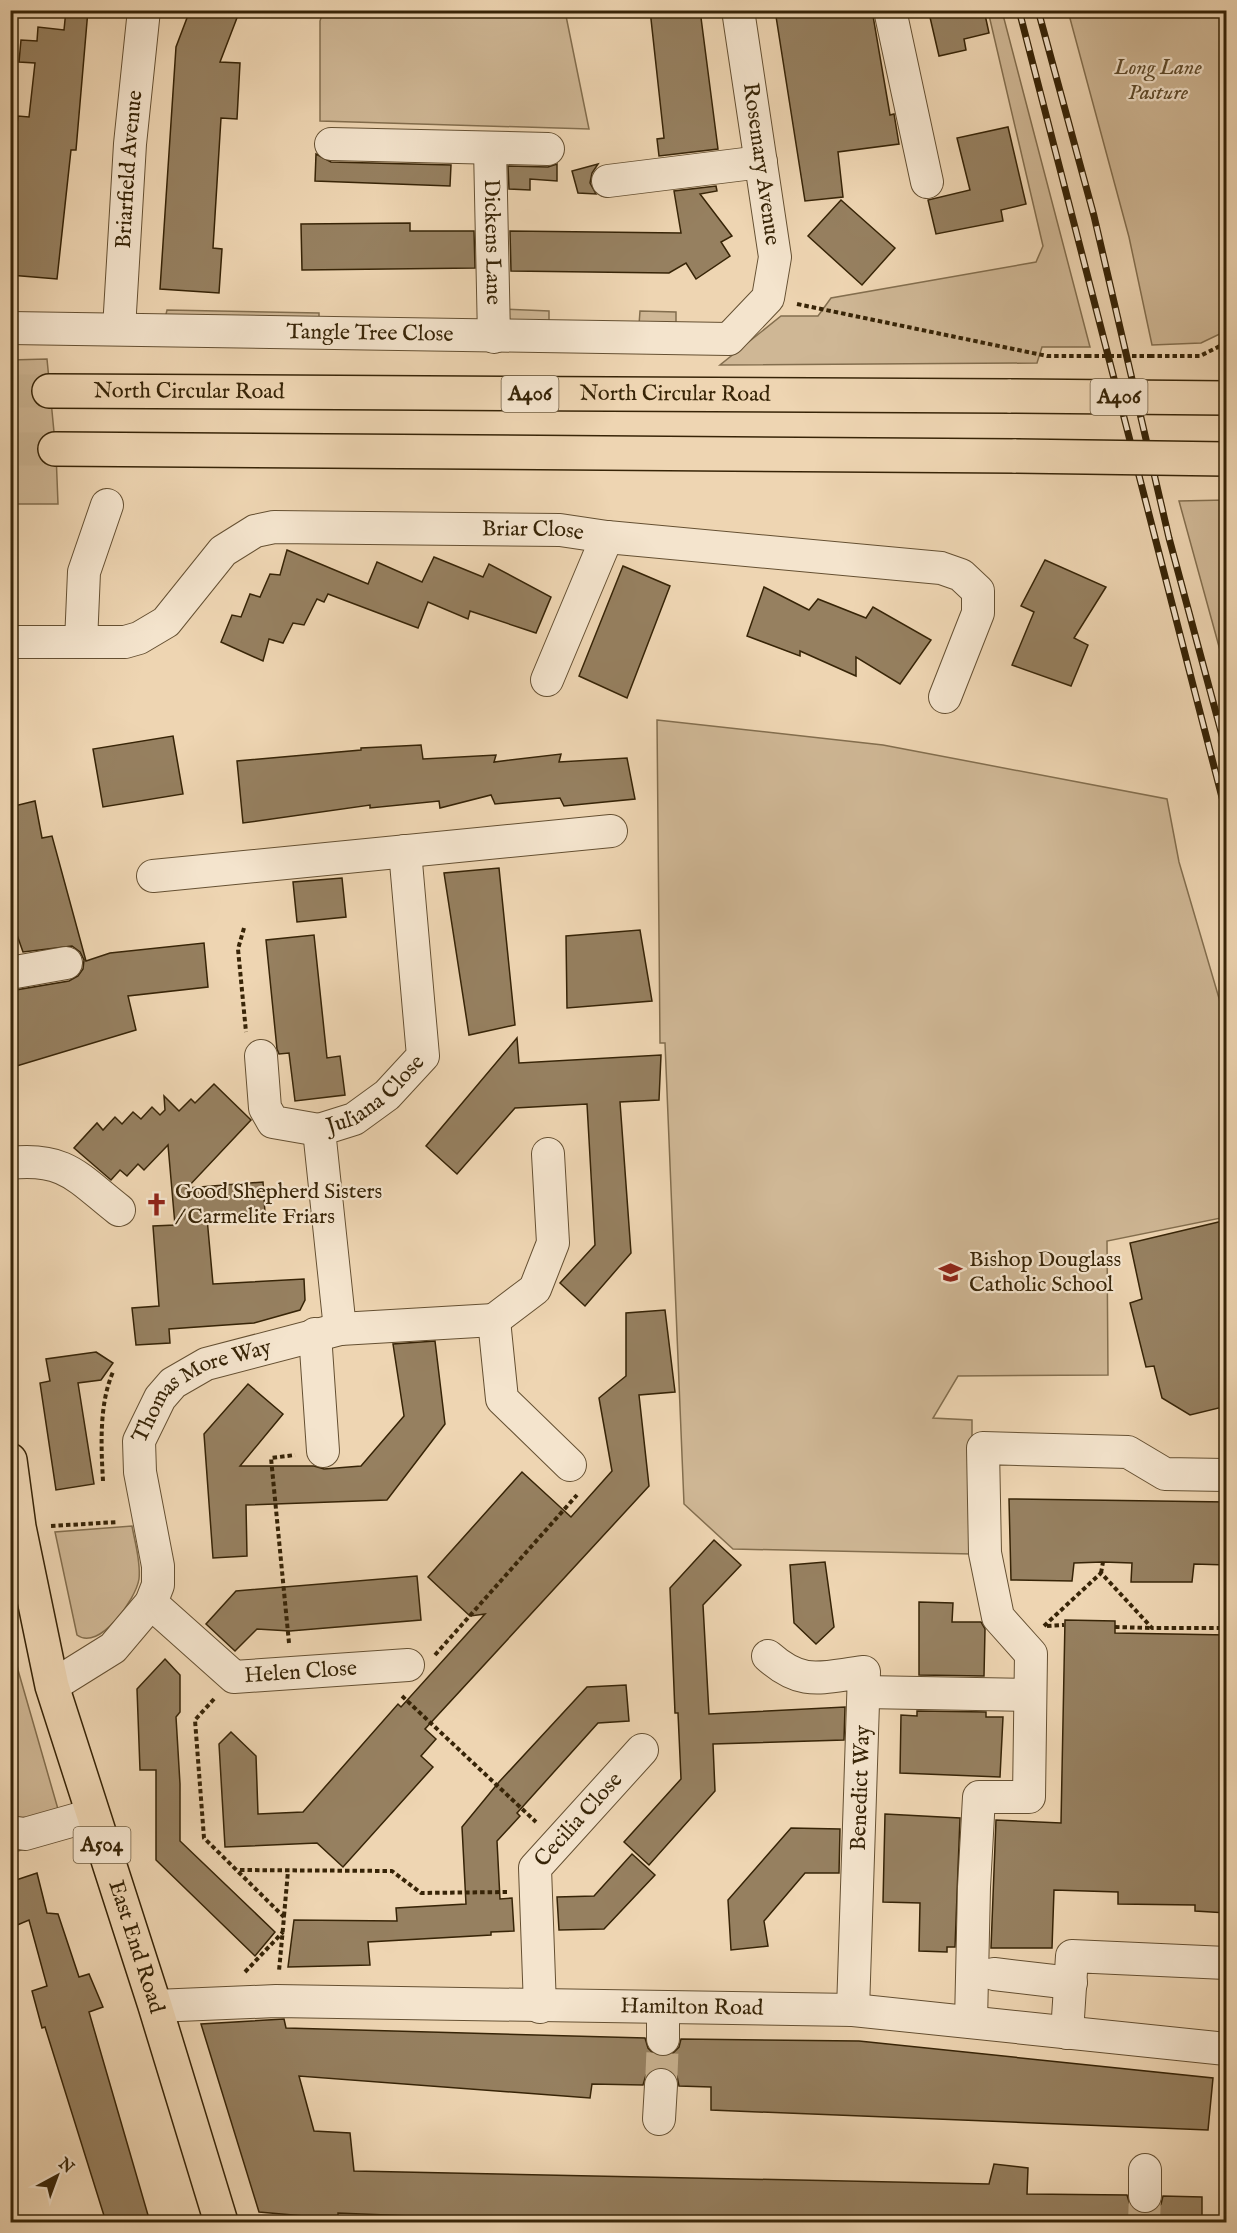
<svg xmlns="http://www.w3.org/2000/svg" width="1237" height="2233" viewBox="0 0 1237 2233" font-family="'IM FELL English',serif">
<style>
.green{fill:#cfb795;stroke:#836e4e;stroke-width:1.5}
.building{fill:#968060;stroke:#372407;stroke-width:1.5}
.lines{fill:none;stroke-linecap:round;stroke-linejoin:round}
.minor-tunnel{stroke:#c9b290;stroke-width:32;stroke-dasharray:32 16;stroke-linecap:butt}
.highway-tunnel{stroke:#c9b290;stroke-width:33;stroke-dasharray:33 16;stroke-linecap:butt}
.minor-casing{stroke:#655032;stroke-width:34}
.major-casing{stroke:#372407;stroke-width:36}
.highway-casing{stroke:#372407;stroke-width:36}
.path{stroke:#372407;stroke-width:4;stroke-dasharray:4.5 3;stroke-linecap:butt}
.minor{stroke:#f4e4cd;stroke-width:32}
.major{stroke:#eed5b2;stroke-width:33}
.highway{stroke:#eed5b2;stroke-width:33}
.rail-casing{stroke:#372407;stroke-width:7}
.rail{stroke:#f4e4cd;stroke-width:4.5;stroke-dasharray:14;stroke-linecap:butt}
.highway-bridge-casing{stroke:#372407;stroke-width:36;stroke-linecap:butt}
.path-bridge{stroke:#372407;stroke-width:4;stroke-dasharray:4.5 3;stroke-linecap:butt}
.highway-bridge{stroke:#eed5b2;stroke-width:33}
.labels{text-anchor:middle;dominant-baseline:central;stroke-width:4.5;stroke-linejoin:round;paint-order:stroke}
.shield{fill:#f4e4cd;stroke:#705e42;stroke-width:1.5}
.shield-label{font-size:21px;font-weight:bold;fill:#372407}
.park-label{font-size:22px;font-style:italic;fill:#5d492a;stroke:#f4e4cd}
.street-label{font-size:22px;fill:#372407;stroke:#f4e4cd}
.poi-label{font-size:22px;fill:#372407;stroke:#f4e4cd;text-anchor:start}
</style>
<rect width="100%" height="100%" fill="#eed5b2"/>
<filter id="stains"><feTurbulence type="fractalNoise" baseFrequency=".00333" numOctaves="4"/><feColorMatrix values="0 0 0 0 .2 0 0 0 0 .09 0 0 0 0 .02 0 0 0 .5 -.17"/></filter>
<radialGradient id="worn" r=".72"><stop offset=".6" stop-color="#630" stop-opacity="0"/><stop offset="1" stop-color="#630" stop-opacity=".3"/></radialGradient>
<g class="green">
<polygon points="565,11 589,129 320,121 320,21 323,11"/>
<polygon points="988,11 1002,11 1090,347 1042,347 1037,363 720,365 781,316 818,316 831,298 1036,262 1043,246"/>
<polygon points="1068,11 1226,11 1226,331 1201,343 1152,345 1129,237"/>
<polygon points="502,309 549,311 549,324 502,322"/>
<polygon points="167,310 319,313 319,322 164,323"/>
<polygon points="640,311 676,312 676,326 639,325"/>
<polygon points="47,359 56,453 58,504 11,504 10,360"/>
<polygon points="1226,500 1226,672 1179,501"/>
<polygon points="657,720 883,745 1167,799 1179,862 1226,1022 1226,1217 1107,1241 1108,1375 958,1376 933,1418 972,1420 972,1554 733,1549 684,1504 665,1043 660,1043"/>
<path d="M132,1526C135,1543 141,1562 139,1579C136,1599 99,1652 77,1635L55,1532Z"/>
<polygon points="10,1631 18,1670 66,1837 11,1853"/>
</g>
<g class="building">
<polygon points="66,10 88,10 76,150 71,150 57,279 10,275 10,179 18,116 29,117 35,63 19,62 21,40 37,41 38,27 64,30"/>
<polygon points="190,10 240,10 220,62 240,63 237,119 221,118 213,248 222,249 219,293 160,289 176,47"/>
<polygon points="650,10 700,10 718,149 659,156 657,139 664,138"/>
<polygon points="775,10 872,10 890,115 894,114 899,144 838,152 843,197 805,201"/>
<polygon points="942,10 984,10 989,33 964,39 966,50 939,56 929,13"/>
<polygon points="1008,127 1026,204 1001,210 1003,221 936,234 928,200 970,190 957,138"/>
<polygon points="316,154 331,162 451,165 450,186 315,181"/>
<polygon points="557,164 557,181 530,179 530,190 509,189 508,166 548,167"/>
<polygon points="598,164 592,173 590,183 596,194 578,193 572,171"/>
<polygon points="716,186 717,191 700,194 732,236 721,242 730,256 696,279 686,263 669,273 511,271 510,231 681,233 674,191"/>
<polygon points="841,200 895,248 862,285 808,236"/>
<polygon points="410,223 410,231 474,231 475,268 302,270 301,224"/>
<polygon points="287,550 368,584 377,562 422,582 434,557 483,577 489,564 551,597 536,633 470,611 468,619 428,602 418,628 328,594 324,602 317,599 304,625 293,623 283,643 269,639 263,661 221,642 232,615 241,617 250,594 260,597 270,574 280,575"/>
<polygon points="1045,560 1106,587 1074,638 1088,645 1071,686 1012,665 1034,612 1021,606"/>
<polygon points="623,566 670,586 627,698 579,676"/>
<polygon points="764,587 809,610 818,599 866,618 873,607 931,640 900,684 856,657 856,676 800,651 800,656 747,636"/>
<polygon points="173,736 183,794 103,807 93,749"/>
<polygon points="421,745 423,759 496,755 494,762 561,754 559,762 627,758 635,799 564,806 560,798 495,804 491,795 440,808 439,801 370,808 370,805 243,823 237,761 361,750 361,748"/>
<polygon points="35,801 42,838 52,836 86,961 110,953 204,943 208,987 128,996 136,1030 10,1068 10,991 69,981 78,976 83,969 84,960 80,952 72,946 23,952 10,915 10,807"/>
<polygon points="499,868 515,1025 469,1035 444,873"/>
<polygon points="342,878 346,917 297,922 293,882"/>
<polygon points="640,930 652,1001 567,1008 566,936"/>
<polygon points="314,935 327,1058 340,1056 345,1095 295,1101 289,1053 279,1054 277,1049 266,940"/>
<polygon points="517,1038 519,1063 661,1055 659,1100 620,1102 631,1253 585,1306 560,1283 595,1245 587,1104 515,1108 457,1174 426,1146"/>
<polygon points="214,1084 251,1120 187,1188 263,1182 265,1213 207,1218 213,1284 304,1279 305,1300 300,1310 254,1323 169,1329 170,1343 136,1345 132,1308 159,1306 153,1226 175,1225 168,1145 144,1170 138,1164 127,1176 120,1170 111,1180 74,1148 97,1123 103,1130 115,1117 122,1124 133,1112 141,1119 152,1107 160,1115 165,1110 164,1096 179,1111 191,1099 195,1103"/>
<polygon points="1227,1220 1227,1406 1190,1415 1162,1398 1154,1366 1146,1367 1130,1303 1142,1299 1130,1243"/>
<polygon points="665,1310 675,1392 639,1395 649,1486 425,1729 436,1739 421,1756 433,1767 343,1867 317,1843 225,1847 219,1744 231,1732 256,1756 258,1814 303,1812 398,1704 401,1707 485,1614 470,1616 428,1577 522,1472 571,1517 612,1471 599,1398 626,1376 626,1313"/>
<polygon points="435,1341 445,1424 387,1500 246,1505 247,1556 213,1558 204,1434 248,1384 283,1414 240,1466 314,1466 324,1469 361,1466 404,1416 393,1344"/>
<polygon points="96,1352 113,1363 101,1380 78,1383 94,1484 56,1490 40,1383 50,1381 46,1359"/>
<polygon points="1009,1499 1227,1502 1227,1565 1194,1564 1192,1582 1131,1582 1132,1563 1103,1562 1074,1563 1072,1581 1011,1580"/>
<polygon points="714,1540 741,1565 703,1605 709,1714 845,1707 844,1740 713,1744 715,1791 649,1865 624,1842 681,1779 678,1713 675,1713 670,1588"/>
<polygon points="825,1562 834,1627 816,1644 794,1623 790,1565"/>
<polygon points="417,1576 421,1620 290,1631 257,1629 235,1651 206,1624 236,1591"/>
<polygon points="919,1602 953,1603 952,1622 981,1622 985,1629 984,1676 919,1675"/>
<polygon points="1065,1620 1115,1621 1115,1633 1227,1635 1227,1913 1195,1911 1195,1905 1118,1904 1118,1892 1054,1890 1052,1948 991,1948 996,1820 1061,1823"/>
<polygon points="165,1659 180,1675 180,1712 176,1717 180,1784 180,1841 275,1932 255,1956 156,1860 156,1770 140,1770 137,1689"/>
<polygon points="626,1685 629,1721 598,1723 517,1813 520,1816 497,1841 500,1899 512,1898 514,1931 491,1932 491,1935 368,1942 370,1965 288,1967 294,1920 397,1921 396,1908 466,1904 462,1827 499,1782 587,1687"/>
<polygon points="917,1711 986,1712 986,1717 1003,1717 1000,1777 900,1773 901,1715 917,1716"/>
<polygon points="885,1814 960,1818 955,1947 947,1947 947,1952 919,1951 920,1903 883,1902"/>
<polygon points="791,1828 840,1829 839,1873 805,1873 764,1921 768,1946 731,1950 728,1900"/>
<polygon points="632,1854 655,1875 604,1929 559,1930 557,1897 594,1896"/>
<polygon points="37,1873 47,1913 58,1914 79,1977 89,1974 103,2007 89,2012 150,2222 106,2222 45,2027 42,2028 32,1991 47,1986 29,1920 15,1926 10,1908 10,1882"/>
<polygon points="284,2019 286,2028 645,2038 648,2048 655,2055 662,2057 672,2054 679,2047 681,2039 859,2041 1213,2078 1208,2130 711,2110 711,2087 679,2086 677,2076 671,2070 663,2067 653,2069 646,2075 643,2085 592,2084 590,2098 299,2076 314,2131 350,2133 354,2171 989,2184 994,2164 1028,2168 1027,2194 1127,2195 1130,2205 1136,2211 1144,2214 1154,2211 1161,2204 1163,2196 1202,2197 1202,2223 586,2223 338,2213 338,2219 259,2212 201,2024"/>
</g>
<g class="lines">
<g class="minor-tunnel">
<polyline points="661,2085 663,2039"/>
<polyline points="1144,2222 1145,2196"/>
</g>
<g class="highway-tunnel">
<polyline points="10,391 49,391"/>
<polyline points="10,449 55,449"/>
</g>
<defs>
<g id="minor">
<polyline points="890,10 927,182"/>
<polyline points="331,144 548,149"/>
<path id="s1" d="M490,148L494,337"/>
<polyline points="608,181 761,162"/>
<path id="s2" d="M10,328L729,339L768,298L775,257L738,10"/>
<path id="s3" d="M119,329L130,144L144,10"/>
<path id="s4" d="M10,642H125L139,638L166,622L223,551L255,531L274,527L560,530L607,537L941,568L961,575L978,591V613L945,697"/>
<polyline points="81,642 84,572 107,505"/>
<polyline points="547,680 607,537"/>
<polyline points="153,876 611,831"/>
<polyline points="10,973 66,963"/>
<polyline points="261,1056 265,1108 273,1122 319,1130"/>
<path d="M10,1163C66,1157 78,1178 119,1210"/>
<polyline points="494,1320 535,1289 553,1243 548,1154"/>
<polyline points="494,1320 502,1399 570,1465"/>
<path id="s5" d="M340,1329L319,1130L354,1119L387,1095L423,1056L405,851"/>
<polyline points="315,1334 323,1451"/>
<path id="s6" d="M151,1603L234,1677L408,1665"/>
<path d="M768,1656C803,1687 821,1677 864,1672L853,2010"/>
<path id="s7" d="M52,1686L113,1648L151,1603L158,1585V1566L140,1472L139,1441L160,1398L173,1383L206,1364L340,1329L494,1320"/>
<polyline points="864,1692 1030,1695"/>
<polyline points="10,1832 25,1834 92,1815"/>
<polyline points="994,1974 1071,1983"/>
<path id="s8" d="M155,2006L276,2001L853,2010L1226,2049"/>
<path id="s9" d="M540,2007L535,1868L642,1750"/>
<polyline points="971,2022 974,1887 979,1797 1029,1797 1031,1654 998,1617 985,1553 983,1448 1128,1452 1165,1474 1226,1475"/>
<polyline points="1067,2033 1072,1956 1226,1963"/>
<polyline points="663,2039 663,2008"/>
<polyline points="659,2119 661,2085"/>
<polyline points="1145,2196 1145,2170"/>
</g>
<g id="major">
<path id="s10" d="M10,1460L19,1527L52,1686L155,2006L221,2222"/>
</g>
<g id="highway">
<path id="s11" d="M49,391L1011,396"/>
<polyline points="55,449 1016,456"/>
</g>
</defs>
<use href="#minor" class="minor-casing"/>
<use href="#major" class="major-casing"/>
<use href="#highway" class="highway-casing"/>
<g class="path">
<polyline points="797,304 1047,356 1087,356"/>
<polyline points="1150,356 1200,356 1226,343"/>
<polyline points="244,928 238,949 246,1032"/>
<path d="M103,1481C101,1446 99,1404 113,1372"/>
<polyline points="51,1526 118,1522"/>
<polyline points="1222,1565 1226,1571"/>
<polyline points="1101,1573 1103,1562"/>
<polyline points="1044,1626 1101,1573 1152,1628 1226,1628"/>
<polyline points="1047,1626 1064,1625"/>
<polyline points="1115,1627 1151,1628"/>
<polyline points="289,1643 271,1458 295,1455"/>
<polyline points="435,1655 577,1495"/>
<polyline points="402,1696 536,1822"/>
<polyline points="214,1699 195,1720 204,1838 284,1917 279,1971"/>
<polyline points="240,1870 392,1871 421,1893 507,1892"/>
<polyline points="284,1916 288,1871"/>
<polyline points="245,1972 283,1932"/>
</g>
<use href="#minor" class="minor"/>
<use href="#major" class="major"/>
<use href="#highway" class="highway"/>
<defs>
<g id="rail">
<polyline points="1019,10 1226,813"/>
<polyline points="1038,10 1094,216 1169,538 1226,750"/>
</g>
</defs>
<use href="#rail" class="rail-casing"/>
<use href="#rail" class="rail"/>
<defs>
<g id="highway-bridge">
<polyline points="1011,396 1226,398"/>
<polyline points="1016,456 1226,459"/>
</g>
</defs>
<use href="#highway-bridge" class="highway-bridge-casing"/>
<polyline class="path-bridge" points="1087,356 1150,356"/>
<use href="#highway-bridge" class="highway-bridge"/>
</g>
<defs>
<symbol id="church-bare" viewBox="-9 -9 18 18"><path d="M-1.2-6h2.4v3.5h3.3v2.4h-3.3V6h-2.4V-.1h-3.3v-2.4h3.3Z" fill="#8f2418" stroke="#f4e4cd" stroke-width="2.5" paint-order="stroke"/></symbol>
<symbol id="school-bare" viewBox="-9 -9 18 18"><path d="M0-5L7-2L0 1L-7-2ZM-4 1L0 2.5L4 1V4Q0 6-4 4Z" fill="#8f2418" stroke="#f4e4cd" stroke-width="2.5" paint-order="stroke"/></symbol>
</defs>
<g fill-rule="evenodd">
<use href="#church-bare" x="140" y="1188" width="33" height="33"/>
<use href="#school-bare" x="934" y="1256" width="33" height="33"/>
</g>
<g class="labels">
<g class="shield">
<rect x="501.5" y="376" width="57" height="36" rx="4.5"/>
<rect x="1090.5" y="379" width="57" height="36" rx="4.5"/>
<rect x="73.5" y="1827" width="57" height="36" rx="4.5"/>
</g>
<g class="shield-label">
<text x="530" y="394">A406</text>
<text x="1119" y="397">A406</text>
<text x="102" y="1845">A504</text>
</g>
<g class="park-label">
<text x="1158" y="68">Long Lane<tspan x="1158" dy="25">Pasture</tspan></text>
</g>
<g class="street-label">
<text transform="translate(761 164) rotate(82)">Rosemary Avenue</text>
<text stroke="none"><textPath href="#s3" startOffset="160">Briarfield Avenue</textPath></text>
<text stroke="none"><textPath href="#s1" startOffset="94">Dickens Lane</textPath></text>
<text stroke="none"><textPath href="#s2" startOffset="360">Tangle Tree Close</textPath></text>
<text stroke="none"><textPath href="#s11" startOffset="140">North Circular Road</textPath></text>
<text stroke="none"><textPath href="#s11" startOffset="626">North Circular Road</textPath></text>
<text stroke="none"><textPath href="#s4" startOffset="568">Briar Close</textPath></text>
<text stroke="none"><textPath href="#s5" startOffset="268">Juliana Close</textPath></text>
<text stroke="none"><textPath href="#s7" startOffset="382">Thomas More Way</textPath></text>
<text stroke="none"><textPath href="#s6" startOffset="178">Helen Close</textPath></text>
<text transform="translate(861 1788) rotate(-88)">Benedict Way</text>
<text stroke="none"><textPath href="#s9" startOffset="204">Cecilia Close</textPath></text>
<text stroke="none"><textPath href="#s10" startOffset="504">East End Road</textPath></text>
<text stroke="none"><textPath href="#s8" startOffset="537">Hamilton Road</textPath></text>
</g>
<g class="poi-label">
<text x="175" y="1192">Good Shepherd Sisters<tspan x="175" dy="25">/ Carmelite Friars</tspan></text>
<text x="969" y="1260">Bishop Douglass<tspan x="969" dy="25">Catholic School</tspan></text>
</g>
</g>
<rect width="1237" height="2233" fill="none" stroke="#eed5b2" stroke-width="36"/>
<rect x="12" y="12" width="1213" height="2209" fill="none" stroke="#372407" stroke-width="3"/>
<rect x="18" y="18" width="1201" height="2197" fill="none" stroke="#372407" stroke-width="1.5"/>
<g transform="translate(57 2176) rotate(41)" stroke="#f4e4cd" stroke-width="4.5" paint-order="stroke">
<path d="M0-4.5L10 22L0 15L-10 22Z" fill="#372407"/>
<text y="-9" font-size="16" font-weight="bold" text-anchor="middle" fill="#372407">N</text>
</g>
<rect width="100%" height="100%" filter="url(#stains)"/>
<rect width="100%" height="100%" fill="url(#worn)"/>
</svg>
